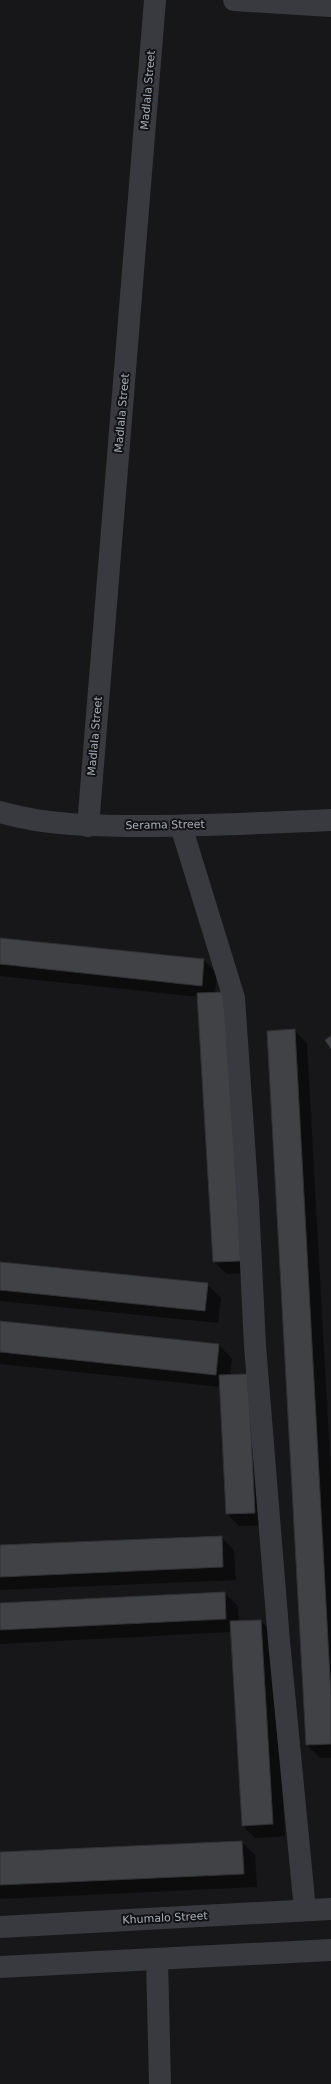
<svg xmlns="http://www.w3.org/2000/svg" width="331" height="2084" viewBox="0 0 331 2084" font-family="'DejaVu Sans',sans-serif">
<style>
.shadow{fill:#0007}
.building{fill:#414246;stroke:#313135}
.lines{fill:none;stroke-linecap:round;stroke-linejoin:round}
.minor{stroke:#383a3f;stroke-width:22}
.labels{text-anchor:middle;dominant-baseline:central;stroke-width:4;stroke-linejoin:round;paint-order:stroke}
.street-label{font-size:11px;fill:#a8b0ba;stroke:#121214}
</style>
<rect width="100%" height="100%" fill="#171719"/>
<g class="shadow">
<polygon points="0,939 204,960 217,974 215,993 252,1273 227,1274 214,1262 199,997 0,976"/>
<polygon points="294,1030 307,1043 331,1475 331,1758 320,1758 307,1745"/>
<polygon points="0,1263 207,1284 221,1298 218,1323 0,1301"/>
<polygon points="0,1322 219,1345 232,1359 230,1376 248,1375 267,1525 239,1526 227,1514 221,1387 0,1364"/>
<polygon points="221,1537 234,1550 236,1580 0,1590 0,1546"/>
<polygon points="225,1593 238,1606 239,1622 261,1621 273,1633 285,1836 255,1838 243,1826 231,1632 0,1644 0,1604"/>
<polygon points="242,1842 255,1855 257,1887 0,1899 0,1853"/>
</g>
<g class="building">
<polygon points="0,938 204,959 202,986 0,964"/>
<polygon points="225,992 241,1261 213,1262 197,993"/>
<polygon points="295,1029 331,1696 331,1744 306,1745 267,1031"/>
<polygon points="331,1036 331,1049 325,1040"/>
<polygon points="0,1262 208,1283 205,1311 0,1290"/>
<polygon points="0,1321 219,1344 216,1375 0,1352"/>
<polygon points="248,1374 255,1513 226,1514 219,1375"/>
<polygon points="222,1536 223,1567 0,1577 0,1545"/>
<polygon points="225,1592 226,1619 0,1630 0,1603"/>
<polygon points="261,1620 273,1824 242,1826 230,1621"/>
<polygon points="242,1841 244,1874 0,1885 0,1852"/>
</g>
<g class="lines">
<g class="minor">
<polyline points="234,0 331,6"/>
<path d="M0,812C45,825 92,826 139,826C203,826 267,823 331,820"/>
<polyline points="88,826 155,0"/>
<polyline points="181,826 234,998 248,1202 255,1346 279,1641 305,1910"/>
<polyline points="0,1927 331,1909"/>
<polyline points="157,1959 160,2084"/>
<polyline points="0,1967 331,1950"/>
</g>
</g>
<g class="labels">
<g class="street-label">
<text transform="translate(148 90) rotate(-85)">Madlala Street</text>
<text transform="translate(122 413) rotate(-85)">Madlala Street</text>
<text transform="translate(95 736) rotate(-85)">Madlala Street</text>
<text transform="translate(165 825) rotate(-1)">Serama Street</text>
<text transform="translate(165 1918) rotate(-3)">Khumalo Street</text>
</g>
</g>
</svg>
